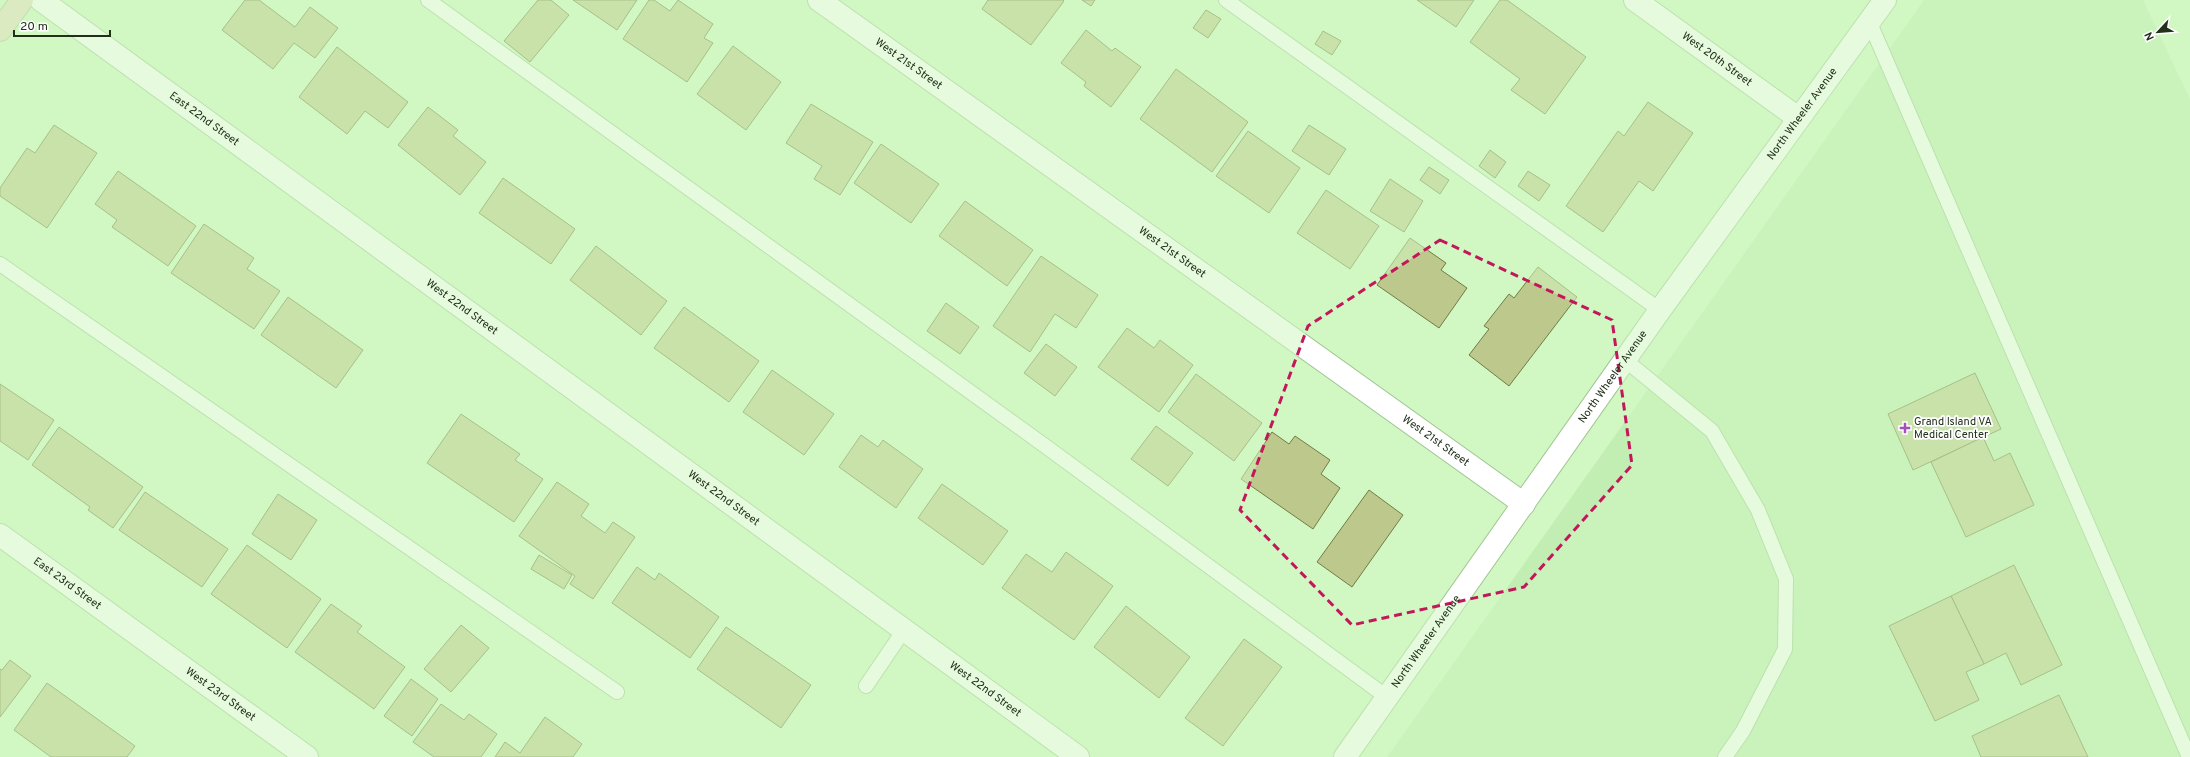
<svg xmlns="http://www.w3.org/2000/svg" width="2190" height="757" viewBox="0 0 2190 757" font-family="Overpass,sans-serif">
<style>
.built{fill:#c2edb3}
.building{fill:#bcc88c;stroke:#727c43}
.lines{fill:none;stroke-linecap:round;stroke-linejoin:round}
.service-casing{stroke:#a1c694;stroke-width:16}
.minor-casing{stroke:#a1c694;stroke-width:24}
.tertiary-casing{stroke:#a1c694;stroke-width:24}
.secondary-casing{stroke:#a1c694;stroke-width:24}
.service{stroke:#fff;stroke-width:14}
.minor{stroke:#fff;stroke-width:22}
.tertiary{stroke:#fff;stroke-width:22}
.secondary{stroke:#e8dac0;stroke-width:22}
.marked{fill:none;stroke:#c2185b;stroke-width:3;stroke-dasharray:8 5;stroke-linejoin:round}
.poi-dot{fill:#a34fbd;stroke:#fff;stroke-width:1.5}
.labels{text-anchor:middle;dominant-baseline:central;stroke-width:3.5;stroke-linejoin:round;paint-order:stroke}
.street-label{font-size:11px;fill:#212f1b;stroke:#fff}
.poi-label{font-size:11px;fill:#212f1b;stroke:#fff;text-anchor:start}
</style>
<rect width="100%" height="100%" fill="#d1f8c3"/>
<polygon class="built" points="1924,0 2143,0 2190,99 2190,757 1387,757"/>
<g class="building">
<polygon points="245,0 259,0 295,27 310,7 338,28 315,58 294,43 273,69 222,30"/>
<polygon points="538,0 551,0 569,15 530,62 504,41"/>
<polygon points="573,0 637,0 617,30"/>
<polygon points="649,0 654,0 670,11 678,0 713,24 704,38 713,43 687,82 623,39"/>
<polygon points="988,0 1063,0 1064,1 1031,45 982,9"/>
<polygon points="1082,0 1095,0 1091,6"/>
<polygon points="1417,0 1474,0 1456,27"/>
<polygon points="1500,0 1507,0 1586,57 1545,114 1511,90 1520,79 1470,42"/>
<polygon points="1206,10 1221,19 1208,38 1193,28"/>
<polygon points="1086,30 1112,51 1115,48 1141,67 1111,107 1084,86 1086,82 1061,63"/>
<polygon points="1323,31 1341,41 1332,55 1315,44"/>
<polygon points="733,46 781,82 746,130 697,94"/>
<polygon points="337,47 408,102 388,128 365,111 347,134 299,97"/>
<polygon points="1176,69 1248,122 1212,172 1140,119"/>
<polygon points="1648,102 1693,133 1653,191 1639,181 1603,232 1566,206 1618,131 1624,136"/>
<polygon points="811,104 873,142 840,195 814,179 822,166 786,143"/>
<polygon points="428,107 458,130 453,136 486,162 460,195 398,145"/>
<polygon points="54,125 97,153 47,228 0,196 0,188 27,148 35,153"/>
<polygon points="1309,125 1346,149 1329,175 1292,151"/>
<polygon points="1248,131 1300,168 1269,213 1216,176"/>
<polygon points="881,144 939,184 911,223 854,183"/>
<polygon points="1490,150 1506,162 1495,178 1479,166"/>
<polygon points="1429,167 1449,180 1440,194 1420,180"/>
<polygon points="118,171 196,226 168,266 112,227 117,220 95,204"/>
<polygon points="1528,171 1550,185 1539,201 1518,186"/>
<polygon points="503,178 575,229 551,264 479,213"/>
<polygon points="1390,179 1423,201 1404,232 1370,211"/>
<polygon points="1326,190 1379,226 1350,269 1297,233"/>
<polygon points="965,201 1033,250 1007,286 939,236"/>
<polygon points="204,224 254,258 247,269 280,291 254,329 171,273"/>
<polygon points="1410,238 1446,263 1441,270 1467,288 1439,328 1377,285"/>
<polygon points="596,246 667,301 641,335 570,280"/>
<polygon points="1041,256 1098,295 1076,328 1055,314 1030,352 993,326"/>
<polygon points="1538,267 1577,297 1509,386 1469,355 1489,329 1484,326 1509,294 1514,298"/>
<polygon points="288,297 363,350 336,388 261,335"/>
<polygon points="946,303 979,327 960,354 927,331"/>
<polygon points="684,307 759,361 729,402 654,348"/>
<polygon points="1127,328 1154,348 1160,340 1193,365 1159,412 1098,367"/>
<polygon points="1046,344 1077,367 1055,396 1024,373"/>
<polygon points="772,370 834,414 804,455 743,412"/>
<polygon points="1975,373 2001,429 1913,470 1888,414"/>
<polygon points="1196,374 1262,423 1234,461 1168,412"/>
<polygon points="0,384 54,420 28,460 0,441"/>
<polygon points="461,414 520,454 515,460 543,479 514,522 427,463"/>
<polygon points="1156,426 1193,453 1168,486 1131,459"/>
<polygon points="59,427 143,487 113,528 88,510 90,507 32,465"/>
<polygon points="1272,432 1289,444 1295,436 1330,460 1321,474 1340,488 1313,529 1241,479"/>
<polygon points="861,435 878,447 883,440 923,469 896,508 839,467"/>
<polygon points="1983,437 1994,461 2010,453 2034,505 1966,537 1931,462"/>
<polygon points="557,482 589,504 581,516 605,533 613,522 635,537 593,599 570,584 575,576 519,536"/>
<polygon points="942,484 1008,531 983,565 918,518"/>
<polygon points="1369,490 1403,515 1352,587 1317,562"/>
<polygon points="145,492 228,549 202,587 119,530"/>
<polygon points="278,494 317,520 291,560 252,534"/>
<polygon points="247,545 321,599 287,648 211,594"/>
<polygon points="1066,552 1113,586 1074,640 1002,588 1026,554 1052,572"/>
<polygon points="539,555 572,575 564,589 531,569"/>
<polygon points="2014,565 2062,665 2021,685 2006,653 1984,664 1951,596"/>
<polygon points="637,567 655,580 659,573 719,617 690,658 612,603"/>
<polygon points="1951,596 1984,664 1966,672 1979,700 1935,721 1889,626"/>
<polygon points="331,604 362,626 357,632 405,667 374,709 295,652"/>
<polygon points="1126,606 1190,657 1159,698 1094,647"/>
<polygon points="461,625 489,648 451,692 424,669"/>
<polygon points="726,627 811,685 781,728 697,669"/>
<polygon points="1244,639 1282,667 1223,746 1185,718"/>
<polygon points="10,660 31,676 0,717 0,669 2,670"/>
<polygon points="411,679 438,699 412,736 384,716"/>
<polygon points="47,683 135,746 127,757 51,757 14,730"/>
<polygon points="2059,695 2088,757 1981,757 1972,736"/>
<polygon points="441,704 464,720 469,714 497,734 481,757 434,757 413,742"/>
<polygon points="545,717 582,744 573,757 495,757 505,742 520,753"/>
</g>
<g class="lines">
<defs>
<g id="service">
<polyline points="428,0 1052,451 1388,698"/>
<polyline points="1226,0 1660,310"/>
<polyline points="1869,21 2189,757"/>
<polyline points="0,264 617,692"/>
<polyline points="1625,360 1712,431 1758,510 1786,579 1785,649 1743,731 1725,757"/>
<polyline points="866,686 904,630"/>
</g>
<g id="minor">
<path id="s1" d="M41,0L1078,757"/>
<path id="s2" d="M819,0L1524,504"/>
<path id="s3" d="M1635,0L1798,118"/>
<path id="s4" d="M0,535L307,757"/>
</g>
<g id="tertiary">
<path id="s5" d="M1345,757L1660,310L1885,0"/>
</g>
<polyline id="secondary" points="0,30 22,0"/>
</defs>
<use href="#service" class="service-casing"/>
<use href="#minor" class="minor-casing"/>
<use href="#tertiary" class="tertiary-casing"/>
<use href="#secondary" class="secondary-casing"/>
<use href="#service" class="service"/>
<use href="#minor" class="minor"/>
<use href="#tertiary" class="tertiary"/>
<use href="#secondary" class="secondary"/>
</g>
<path d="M0 0H2190V757H0ZM1440,240L1612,320L1632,465L1524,587L1352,625L1240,510L1308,326Z" fill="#d1f8c3" fill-opacity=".55" fill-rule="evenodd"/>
<path class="marked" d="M1440,240L1612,320L1632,465L1524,587L1352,625L1240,510L1308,326Z"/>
<path class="poi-dot" d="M1903 422h4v4h4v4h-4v4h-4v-4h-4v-4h4z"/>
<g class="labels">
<g class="street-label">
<text stroke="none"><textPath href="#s3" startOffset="101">West 20th Street</textPath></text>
<text stroke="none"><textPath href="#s2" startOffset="110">West 21st Street</textPath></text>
<text stroke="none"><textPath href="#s5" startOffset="789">North Wheeler Avenue</textPath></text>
<text stroke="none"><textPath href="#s1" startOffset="202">East 22nd Street</textPath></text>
<text stroke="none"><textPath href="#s2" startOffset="434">West 21st Street</textPath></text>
<text stroke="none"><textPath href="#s1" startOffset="521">West 22nd Street</textPath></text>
<text stroke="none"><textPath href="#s5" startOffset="465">North Wheeler Avenue</textPath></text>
<text stroke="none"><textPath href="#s2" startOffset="758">West 21st Street</textPath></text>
<text stroke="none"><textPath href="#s1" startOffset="845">West 22nd Street</textPath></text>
<text stroke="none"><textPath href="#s4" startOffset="83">East 23rd Street</textPath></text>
<text stroke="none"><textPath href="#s5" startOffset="141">North Wheeler Avenue</textPath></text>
<text stroke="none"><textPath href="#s1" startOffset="1169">West 22nd Street</textPath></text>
<text stroke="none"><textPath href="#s4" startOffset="272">West 23rd Street</textPath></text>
</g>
<g class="poi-label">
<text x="1914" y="422">Grand Island VA<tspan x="1914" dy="13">Medical Center</tspan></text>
</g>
</g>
<g transform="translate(2158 32) rotate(244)" stroke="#ffffff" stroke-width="3" paint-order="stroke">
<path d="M0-3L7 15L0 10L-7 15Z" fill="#212f1b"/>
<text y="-6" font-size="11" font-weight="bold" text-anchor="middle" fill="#212f1b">N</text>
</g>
<path d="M14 30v6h96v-6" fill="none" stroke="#212f1b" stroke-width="2"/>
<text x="20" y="30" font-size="12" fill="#212f1b" stroke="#ffffff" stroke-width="3" paint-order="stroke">20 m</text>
</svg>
